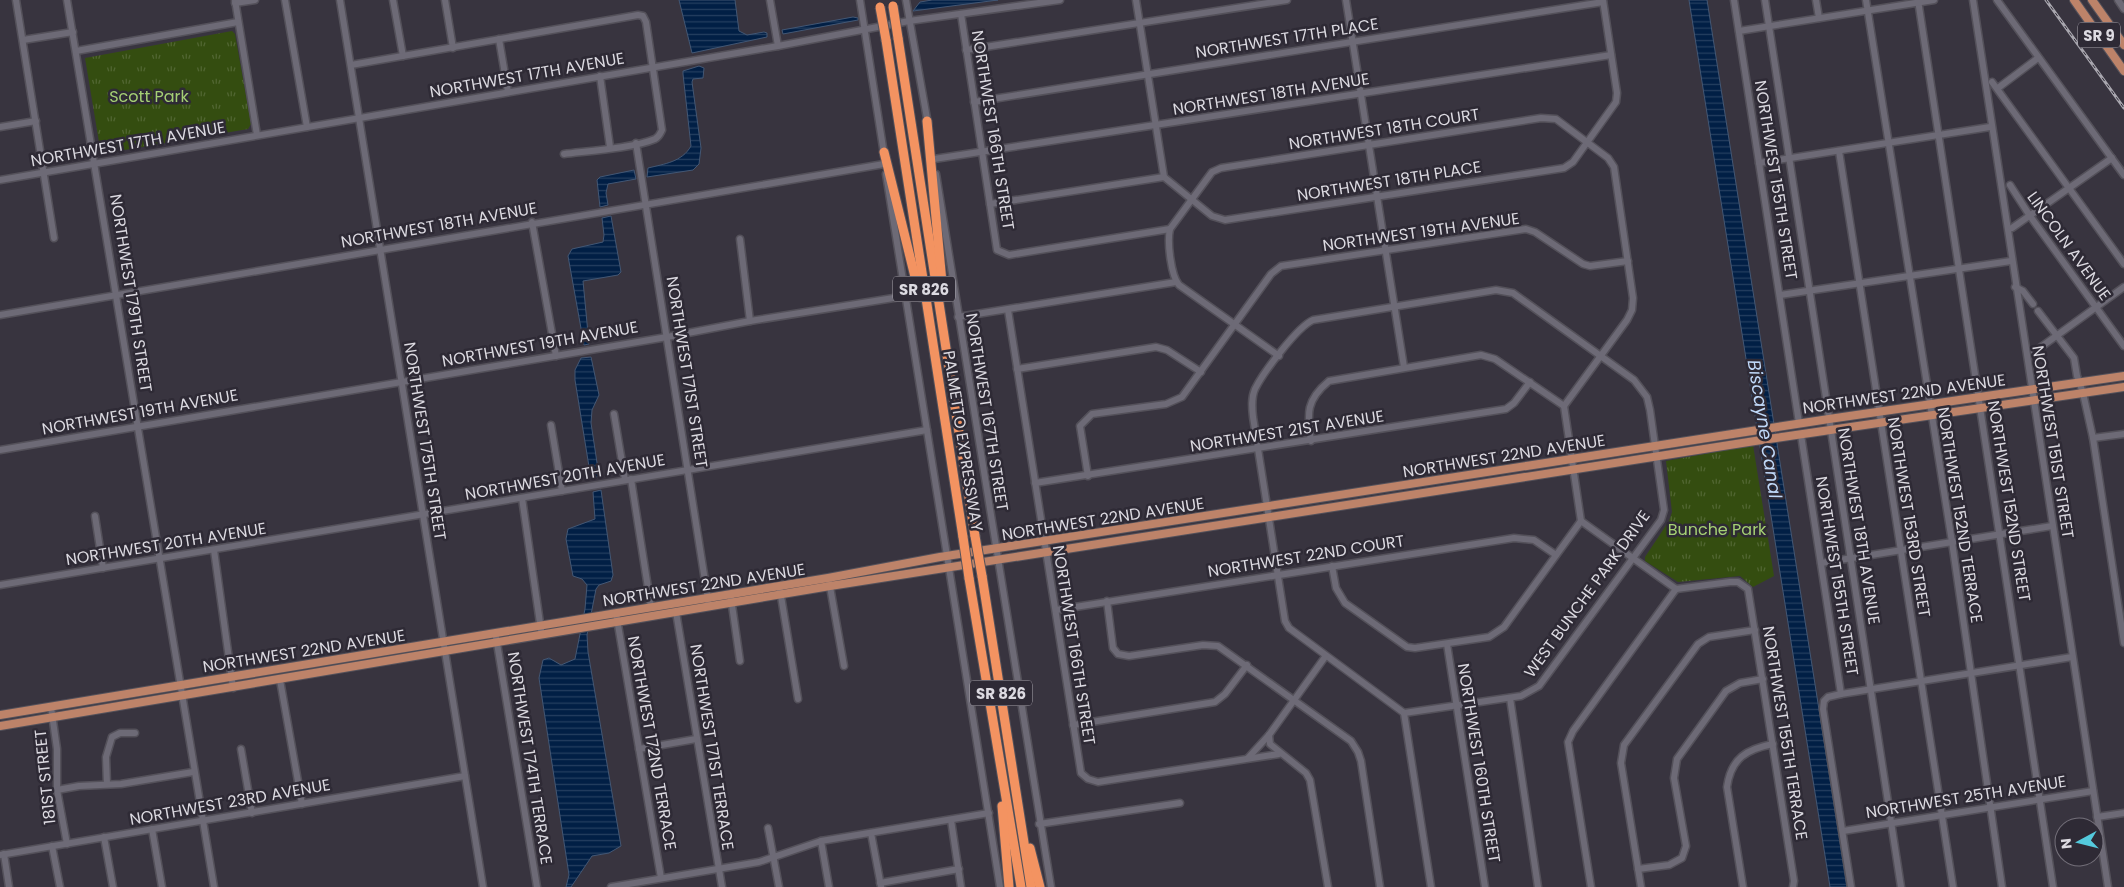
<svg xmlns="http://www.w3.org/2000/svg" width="2124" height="887" viewBox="0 0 2124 887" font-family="Poppins,sans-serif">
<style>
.park{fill:url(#park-tufts)}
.water{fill:url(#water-rules);stroke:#435774}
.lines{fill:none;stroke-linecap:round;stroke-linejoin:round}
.minor-casing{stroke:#54515a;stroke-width:9}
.major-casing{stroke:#54515a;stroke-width:10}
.highway-casing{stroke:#54515a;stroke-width:11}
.minor{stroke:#6d6a76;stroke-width:6}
.major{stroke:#bd8369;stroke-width:8}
.highway{stroke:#f39361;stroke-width:9}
.rail-casing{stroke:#a9a7af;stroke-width:3}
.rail{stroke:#2e2a35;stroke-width:1;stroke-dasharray:4;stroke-linecap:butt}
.highway-bridge-casing{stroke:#54515a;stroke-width:11;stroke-linecap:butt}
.highway-bridge{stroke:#f39361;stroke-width:9}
.labels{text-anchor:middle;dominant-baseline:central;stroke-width:5;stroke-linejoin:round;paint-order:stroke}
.shield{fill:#2e2a35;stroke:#a8a5ad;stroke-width:1}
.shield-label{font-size:15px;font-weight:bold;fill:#dcdae1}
.street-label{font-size:16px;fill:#dcdae1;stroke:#2e2a35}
.park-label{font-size:16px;fill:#a5d074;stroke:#2e2a35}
.water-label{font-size:18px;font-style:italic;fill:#c0d9f9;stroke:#2e2a35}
</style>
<defs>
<pattern id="park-tufts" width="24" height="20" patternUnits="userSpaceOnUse" patternTransform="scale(1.25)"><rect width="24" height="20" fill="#344d10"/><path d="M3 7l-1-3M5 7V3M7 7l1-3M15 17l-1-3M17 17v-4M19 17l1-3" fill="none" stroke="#516632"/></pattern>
<pattern id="water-rules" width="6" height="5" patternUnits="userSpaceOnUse" patternTransform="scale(1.25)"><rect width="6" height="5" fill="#011f45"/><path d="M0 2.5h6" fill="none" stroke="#253f60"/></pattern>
</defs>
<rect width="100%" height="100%" fill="#38343f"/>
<g class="park">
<polygon points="232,31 235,34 251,124 248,129 101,154 85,58"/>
<polygon points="1753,445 1774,576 1753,587 1740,576 1678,582 1645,561 1645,557 1669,521 1672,512 1666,461"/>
</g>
<g class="water">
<polygon points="679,0 735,0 739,31 747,35 764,32 767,33 767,37 692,53"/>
<polygon points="932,0 998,0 913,11 920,2"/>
<polygon points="1689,0 1707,0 1847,887 1830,887"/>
<polygon points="853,17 858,18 858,20 783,34 782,30"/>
<path d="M699,66L704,68L703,78L693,79L692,82L701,148L699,164L693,170L647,177L648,168C664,164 682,162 691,146L683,74V71Z"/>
<polygon points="634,170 636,179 608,184 606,193 608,205 600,207 597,180 600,177"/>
<polygon points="611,216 621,272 618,275 583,281 589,344 584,345 568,256 572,249 603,242 604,235 602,218"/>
<polygon points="591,357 599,395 592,410 591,423 599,476 591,479 575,380 575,370 581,358"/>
<polygon points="601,490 613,575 611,581 599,585 596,589 587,635 588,652 621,846 609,853 592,856 571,887 566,887 569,875 539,678 543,660 549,658 561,665 575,659 585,609 587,585 582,579 573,576 566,539 568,529 595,519 593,492"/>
</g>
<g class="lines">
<defs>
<g id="minor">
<polyline points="16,0 54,238"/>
<polyline points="67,0 214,887"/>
<polyline points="235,0 257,135"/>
<polyline points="285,0 307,127"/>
<polyline points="340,0 483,887"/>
<polyline points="393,0 403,56"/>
<polyline points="445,0 453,48"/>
<polyline points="770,0 778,46"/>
<polyline points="860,0 884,154"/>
<polyline points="906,0 928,124"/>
<polyline points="1136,0 1164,177 1212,216 1225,220 1564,168 1573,162 1616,102 1617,93 1603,0"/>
<polyline points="1346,0 1404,367"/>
<polyline points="1734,0 1799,423"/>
<polyline points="1765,0 1901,887"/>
<polyline points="1816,0 1819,18"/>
<polyline points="1866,0 1952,542 2002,887"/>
<polyline points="1918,0 2053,887"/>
<polyline points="1973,0 2108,887"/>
<polyline points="1997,0 2124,175"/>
<polyline points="2118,0 2124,9"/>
<polyline points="235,3 255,0"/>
<polyline points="961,14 997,250 1009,255 1170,229"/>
<polyline points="1739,31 1934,0"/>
<polyline points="499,39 508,92"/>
<polyline points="23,40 73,32"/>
<polyline points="966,50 1287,0"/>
<polyline points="76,51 238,22"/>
<path d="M351,65L638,15L643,16L646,22L662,130C660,134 659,137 655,139C634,148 588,151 564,154"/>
<polyline points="600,76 610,147"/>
<polyline points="1992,82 2124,264"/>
<polyline points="1998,88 2038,58"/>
<polyline points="974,102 1603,2"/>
<polyline points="0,127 36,121"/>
<polyline points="636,143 709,606"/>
<polyline points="1839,151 1953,887"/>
<polyline points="934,159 1611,55"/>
<polyline points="1759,163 1990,127"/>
<polyline points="886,174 1000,887"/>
<polyline points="936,174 1051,887"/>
<polyline points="0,180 778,46 909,21 1060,0"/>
<polyline points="2010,185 2030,216 2124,346"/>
<polyline points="990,204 1164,177"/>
<polyline points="532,222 556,356"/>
<polyline points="2012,228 2112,158"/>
<polyline points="740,239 750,321"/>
<polyline points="2015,287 2023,291 2033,304"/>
<path d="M1496,290L1513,293L1634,380L1647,397L1650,410L1664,510L1661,520L1539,686L1521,696L1404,713L1289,628L1285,621L1253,417C1252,408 1251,398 1255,389C1263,373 1297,327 1313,320Z"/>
<polyline points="1780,295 2011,261"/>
<polyline points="1008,310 1081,773 1088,779 1098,782 1279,754"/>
<polyline points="2038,311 2074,358 2077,376 2083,393 2093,438 2124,643"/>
<polyline points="0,315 884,164"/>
<polyline points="958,317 1176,282"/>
<polyline points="2034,352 2124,287"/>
<path d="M1279,356L1179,285C1171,276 1167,242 1170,229L1212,172L1221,168L1541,118L1556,119L1608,158L1614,167L1633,298L1632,310L1627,320L1564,406"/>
<polyline points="1017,369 1156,347 1167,350 1201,372"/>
<polyline points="1564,406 1581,521"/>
<polyline points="614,414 625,480"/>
<polyline points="551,425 562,491"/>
<polyline points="1801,435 1841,694"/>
<polyline points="2093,438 2124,434"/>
<path d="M1311,441C1307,413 1306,400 1329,381L1481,355L1495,359L1564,406"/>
<polyline points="0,450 667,337 750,321 906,296"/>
<polyline points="1088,476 1080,426 1092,414 1166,404 1182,397 1271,274 1281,266 1526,229 1535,232 1583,264 1590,266 1628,261"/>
<polyline points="631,479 651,607"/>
<polyline points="1035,483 1506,409 1514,403 1530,382"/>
<polyline points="522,498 541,630"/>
<polyline points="95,516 103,568"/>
<polyline points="1581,521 1676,589 1730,582 1738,582 1748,589 1794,881 1793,887"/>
<polyline points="214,550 233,688"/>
<polyline points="1821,563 2052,526"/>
<polyline points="1332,566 1336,588 1345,603 1407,647 1415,648 1489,637 1504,627 1581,521"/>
<polyline points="829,581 844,666"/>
<polyline points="0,585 927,430"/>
<polyline points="780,590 798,699"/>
<polyline points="731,598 740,661"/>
<polyline points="1107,601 1113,648 1118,654 1129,656 1203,645 1218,646 1351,741 1358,752 1361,761 1380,887"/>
<polyline points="1056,610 1514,538 1534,540 1556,555"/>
<polyline points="676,612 722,887"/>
<polyline points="616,613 661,878"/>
<polyline points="496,637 537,887"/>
<polyline points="1447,644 1485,887"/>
<polyline points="280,680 302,804"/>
<polyline points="1510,698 1538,887"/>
<polyline points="51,707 57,749 57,790 67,844"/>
<polyline points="1404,713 1431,887"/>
<polyline points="1073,725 1215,702 1225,694 1247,665"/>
<polyline points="1269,735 1270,744 1306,773 1310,780 1328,887"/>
<polyline points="241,749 252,813"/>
<polyline points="639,749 696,739"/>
<polyline points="1248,758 1269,735 1325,657"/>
<polyline points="107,784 106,757 112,737 120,733 135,733"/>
<polyline points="57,790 79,786 121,784 193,772"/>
<polyline points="2097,817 2124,813"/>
<polyline points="951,820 961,887"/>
<polyline points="1039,824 1180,803"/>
<polyline points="768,828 779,887"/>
<polyline points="152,829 162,887"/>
<polyline points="1843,831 2093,791"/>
<polyline points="871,833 881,886"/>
<polyline points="104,837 113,887"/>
<polyline points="821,841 829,887"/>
<polyline points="52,846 60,887"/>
<polyline points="4,854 9,887"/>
<polyline points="0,855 465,776"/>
<polyline points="1638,869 1669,865 1682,858 1686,846 1674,778 1677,759 1726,691 1740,683 1763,679"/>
<polyline points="880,883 959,869"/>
<polyline points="611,887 759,862 821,841 989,813"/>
<polyline points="1591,887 1568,742 1573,731 1676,589"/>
<polyline points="1641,887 1621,763 1624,745 1698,644 1709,637 1755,630"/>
<path d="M1743,887L1727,787C1731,758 1747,749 1773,744"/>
<polyline points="1851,887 1823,709 1824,701 1828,697 1841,694 2072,657"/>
</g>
<g id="major">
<polyline points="2074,0 2124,71"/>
<polyline points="2092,0 2124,45"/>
<polyline points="0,715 828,578 940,557 1829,419 2124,376"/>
<polyline points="0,726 830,586 1755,441 2124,387"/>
</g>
<g id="highway">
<polyline points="898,38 975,536"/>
<polyline points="886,40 963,537"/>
<polyline points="927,121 943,293"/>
<polyline points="884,152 920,297"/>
<polyline points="982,576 1031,887"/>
<polyline points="969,578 1021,887"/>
<polyline points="1002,806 1009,887"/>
<polyline points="1030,848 1040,887"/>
</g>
</defs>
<use href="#minor" class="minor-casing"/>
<use href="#major" class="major-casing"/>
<use href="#highway" class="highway-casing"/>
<use href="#minor" class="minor"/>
<use href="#major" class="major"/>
<use href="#highway" class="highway"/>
<defs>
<polyline id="rail" points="2046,0 2124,108"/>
</defs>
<use href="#rail" class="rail-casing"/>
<use href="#rail" class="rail"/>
<defs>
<g id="highway-bridge">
<polyline points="893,6 898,38"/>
<polyline points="880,7 886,40"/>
<polyline points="975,536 982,576"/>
<polyline points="963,537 969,578"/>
</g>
</defs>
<use href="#highway-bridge" class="highway-bridge-casing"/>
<use href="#highway-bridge" class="highway-bridge"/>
</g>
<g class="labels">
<g class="shield">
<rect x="2078" y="22.5" width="42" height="25" rx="4"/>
<rect x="893" y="276.5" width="62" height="25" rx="4"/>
<rect x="970" y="680.5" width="62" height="25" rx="4"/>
</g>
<g class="shield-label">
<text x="2099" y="35">SR 9</text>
<text x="924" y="289">SR 826</text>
<text x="1001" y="693">SR 826</text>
</g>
<g class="street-label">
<text transform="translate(1287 38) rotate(-9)">NORTHWEST 17TH PLACE</text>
<text transform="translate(527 75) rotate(-10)">NORTHWEST 17TH AVENUE</text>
<text transform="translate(1271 94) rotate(-9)">NORTHWEST 18TH AVENUE</text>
<text transform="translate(1384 129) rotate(-9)">NORTHWEST 18TH COURT</text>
<text transform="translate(993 130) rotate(81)">NORTHWEST 166TH STREET</text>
<text transform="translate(128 144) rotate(-10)">NORTHWEST 17TH AVENUE</text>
<text transform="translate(1776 180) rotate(81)">NORTHWEST 155TH STREET</text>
<text transform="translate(1389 181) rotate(-9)">NORTHWEST 18TH PLACE</text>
<text transform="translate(439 225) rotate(-10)">NORTHWEST 18TH AVENUE</text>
<text transform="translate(1421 232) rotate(-8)">NORTHWEST 19TH AVENUE</text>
<text transform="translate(2069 246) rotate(54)">LINCOLN AVENUE</text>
<text transform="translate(131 293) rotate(81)">NORTHWEST 179TH STREET</text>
<text transform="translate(540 344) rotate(-10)">NORTHWEST 19TH AVENUE</text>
<text transform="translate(687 372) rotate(81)">NORTHWEST 171ST STREET</text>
<text transform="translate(1904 394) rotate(-8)">NORTHWEST 22ND AVENUE</text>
<text transform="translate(140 412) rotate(-10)">NORTHWEST 19TH AVENUE</text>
<text transform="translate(987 412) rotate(81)">NORTHWEST 167TH STREET</text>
<text transform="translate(1287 431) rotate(-9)">NORTHWEST 21ST AVENUE</text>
<text transform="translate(425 441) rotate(81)">NORTHWEST 175TH STREET</text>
<text transform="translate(963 441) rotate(81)">PALMETTO EXPRESSWAY</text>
<text transform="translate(2053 442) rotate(81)">NORTHWEST 151ST STREET</text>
<text transform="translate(1504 456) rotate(-9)">NORTHWEST 22ND AVENUE</text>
<text transform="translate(565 477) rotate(-10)">NORTHWEST 20TH AVENUE</text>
<text transform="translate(2009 501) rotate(81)">NORTHWEST 152ND STREET</text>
<text transform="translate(1960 515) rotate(81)">NORTHWEST 152ND TERRACE</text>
<text transform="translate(1909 517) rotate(81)">NORTHWEST 153RD STREET</text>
<text transform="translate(1103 519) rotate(-9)">NORTHWEST 22ND AVENUE</text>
<text transform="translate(1859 526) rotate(81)">NORTHWEST 18TH AVENUE</text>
<text transform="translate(166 544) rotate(-9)">NORTHWEST 20TH AVENUE</text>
<text transform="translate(1306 556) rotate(-9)">NORTHWEST 22ND COURT</text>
<text transform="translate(1837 576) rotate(81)">NORTHWEST 155TH STREET</text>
<text transform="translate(704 585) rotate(-9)">NORTHWEST 22ND AVENUE</text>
<text transform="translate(1587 594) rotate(-54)">WEST BUNCHE PARK DRIVE</text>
<text transform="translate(1074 645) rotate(81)">NORTHWEST 166TH STREET</text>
<text transform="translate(304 651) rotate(-9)">NORTHWEST 22ND AVENUE</text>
<text transform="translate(1785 733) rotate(81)">NORTHWEST 155TH TERRACE</text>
<text transform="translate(652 743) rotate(80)">NORTHWEST 172ND TERRACE</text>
<text transform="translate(712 747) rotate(81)">NORTHWEST 171ST TERRACE</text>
<text transform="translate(530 758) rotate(81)">NORTHWEST 174TH TERRACE</text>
<text transform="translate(1479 763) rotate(81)">NORTHWEST 160TH STREET</text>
<text transform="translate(45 777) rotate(-96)">181ST STREET</text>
<text transform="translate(1966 797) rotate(-9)">NORTHWEST 25TH AVENUE</text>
<text transform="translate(230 802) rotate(-10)">NORTHWEST 23RD AVENUE</text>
</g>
<g class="park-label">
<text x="149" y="96">Scott Park</text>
<text x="1717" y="529">Bunche Park</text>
</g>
<g class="water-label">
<text transform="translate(1765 429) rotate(81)">Biscayne Canal</text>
</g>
</g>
<g transform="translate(2079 842) rotate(263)"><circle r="24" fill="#2e2a35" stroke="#74707a"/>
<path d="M0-4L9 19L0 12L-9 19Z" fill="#54cadd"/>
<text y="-8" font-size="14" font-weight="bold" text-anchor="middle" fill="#dcdae1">N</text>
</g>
</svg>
